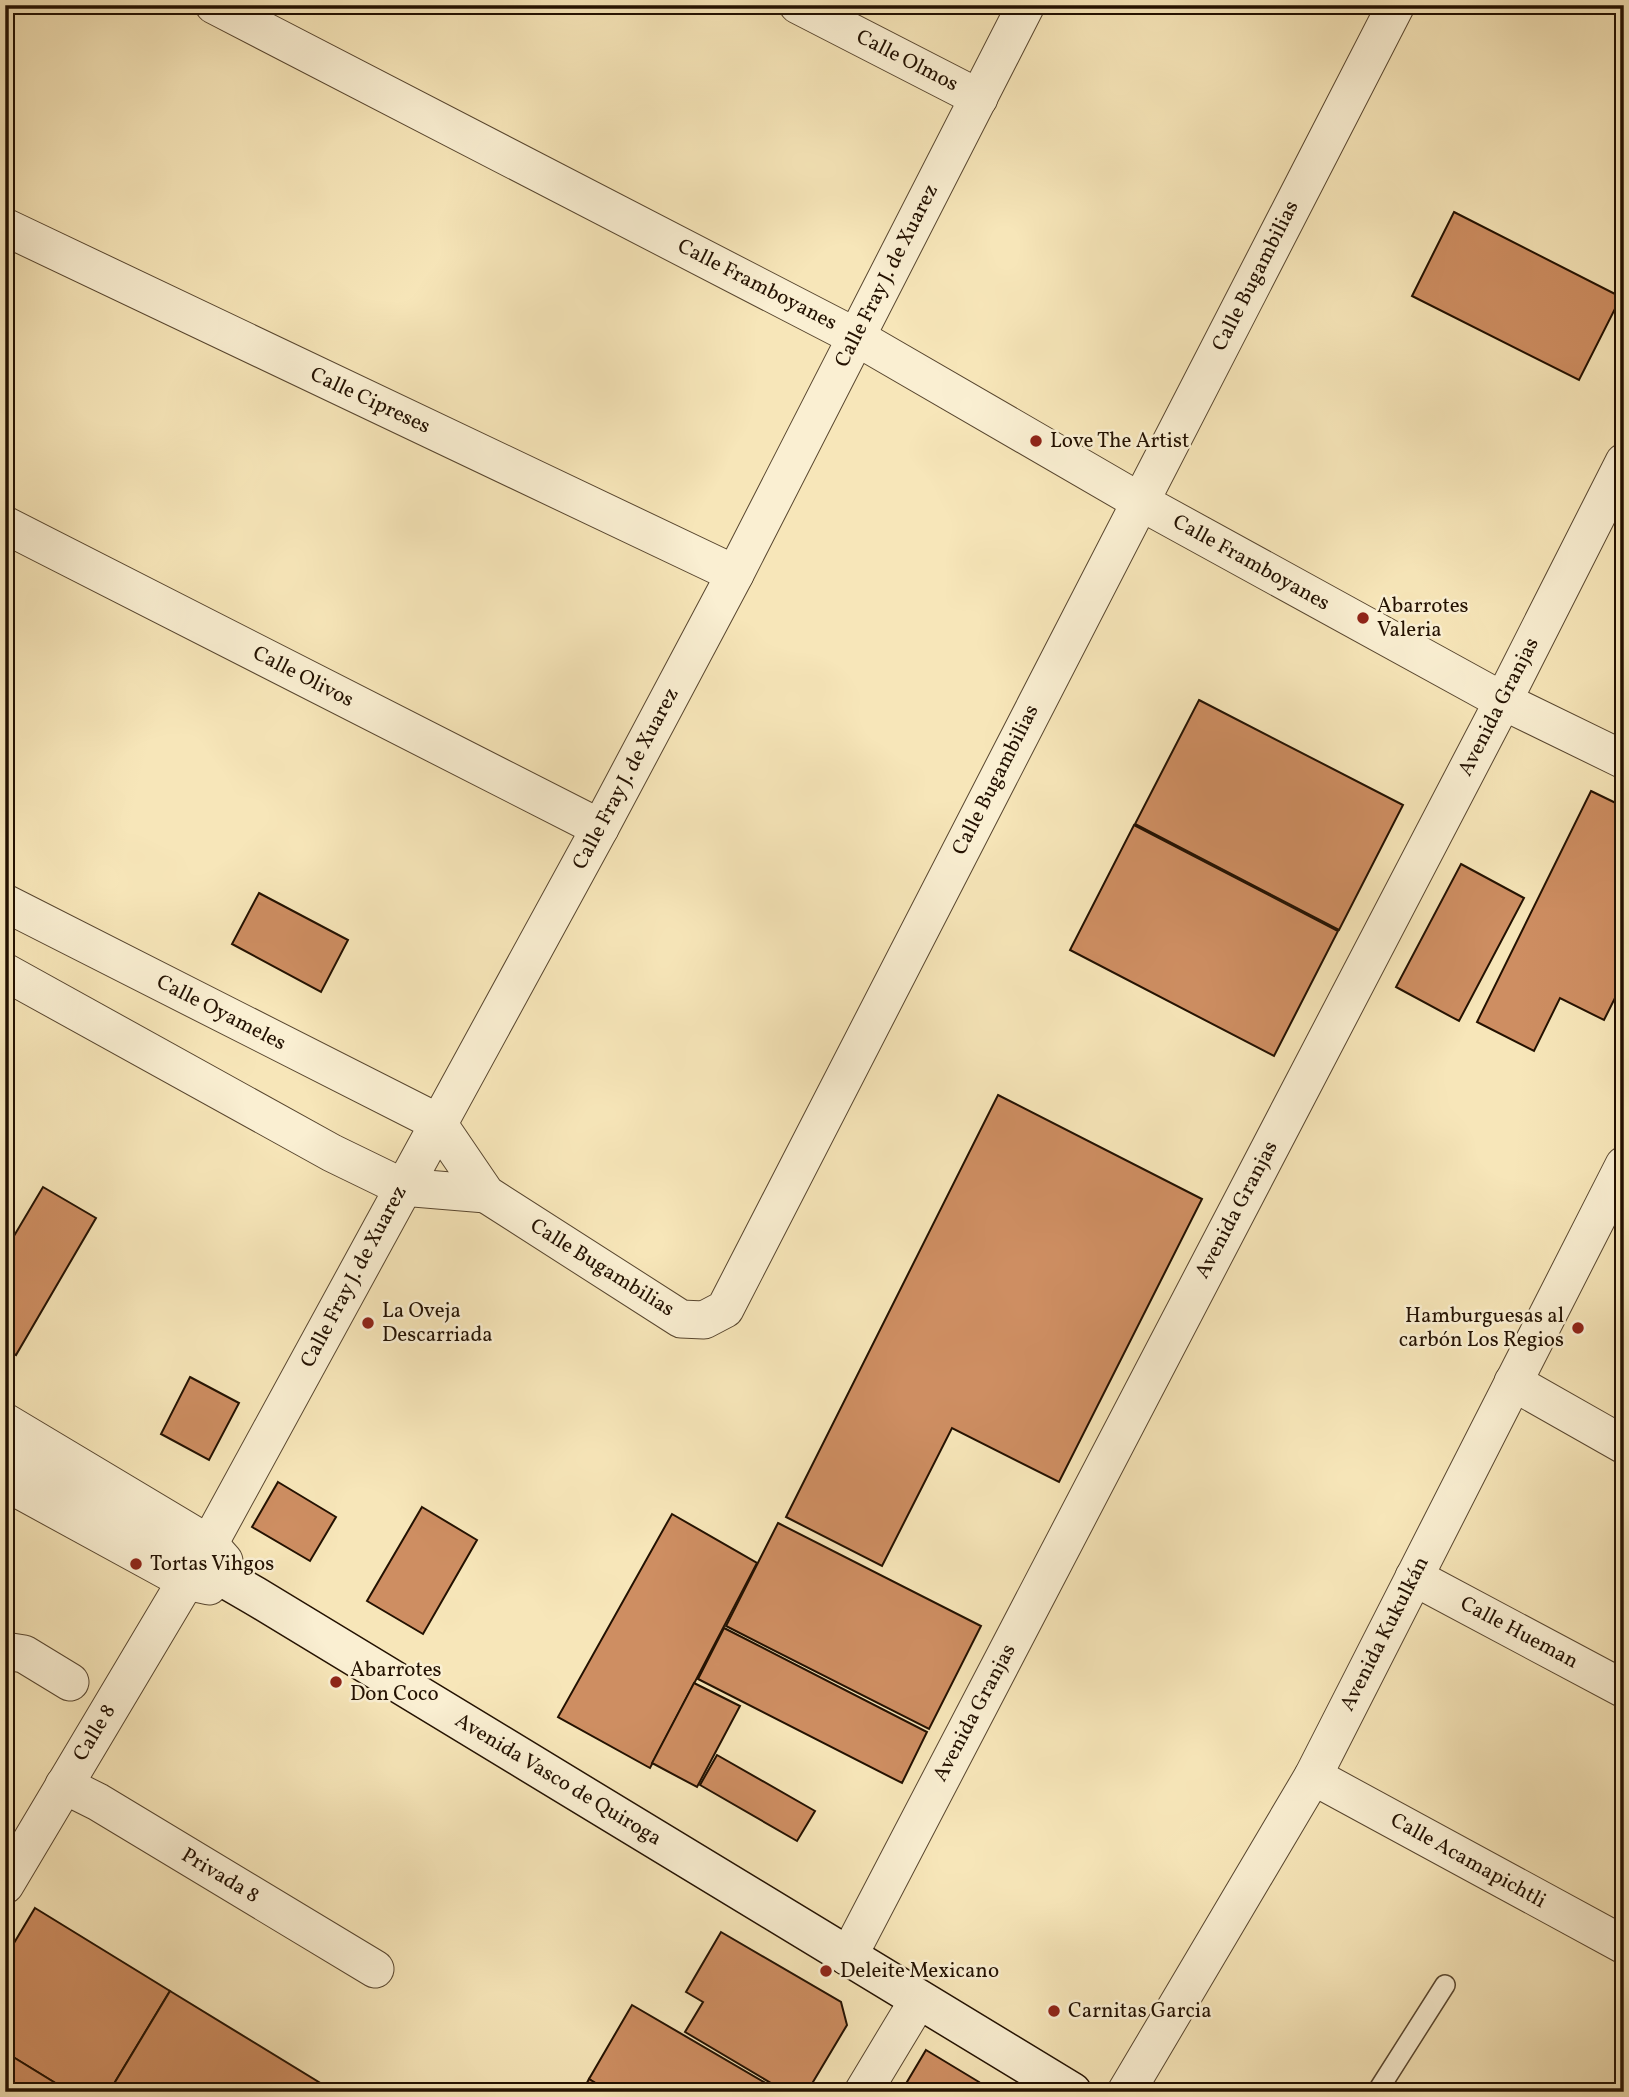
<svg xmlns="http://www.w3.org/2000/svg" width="1629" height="2097" viewBox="0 0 1629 2097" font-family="Vollkorn,serif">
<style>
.building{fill:#ce8e62;stroke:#231101;stroke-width:2}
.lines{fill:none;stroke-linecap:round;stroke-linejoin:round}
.lane-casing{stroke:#58462f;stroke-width:22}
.street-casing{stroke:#58462f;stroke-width:39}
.secondary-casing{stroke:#231101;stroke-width:41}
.lane{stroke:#faefd2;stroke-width:19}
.street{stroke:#faefd2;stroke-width:37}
.secondary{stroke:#faefd2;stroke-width:38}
.poi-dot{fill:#8f2418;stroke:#faefd2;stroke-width:2.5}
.labels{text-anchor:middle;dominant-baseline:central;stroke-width:5;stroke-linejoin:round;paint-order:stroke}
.street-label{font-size:21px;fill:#231101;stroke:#faefd2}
.poi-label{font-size:21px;fill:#231101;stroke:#faefd2;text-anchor:start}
</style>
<rect width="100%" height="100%" fill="#f7e6b9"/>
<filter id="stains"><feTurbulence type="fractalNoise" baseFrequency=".00286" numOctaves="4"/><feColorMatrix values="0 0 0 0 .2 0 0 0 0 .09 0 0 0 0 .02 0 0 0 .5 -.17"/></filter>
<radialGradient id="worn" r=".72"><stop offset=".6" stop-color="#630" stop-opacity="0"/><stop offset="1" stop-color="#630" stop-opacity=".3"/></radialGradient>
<g class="building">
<polygon points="1454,212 1621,297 1579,380 1412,296"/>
<polygon points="1199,700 1403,805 1339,930 1135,824"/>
<polygon points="1591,791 1624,807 1624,980 1604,1020 1560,998 1534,1051 1477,1022"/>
<polygon points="1134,825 1338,931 1274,1056 1070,950"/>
<polygon points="1461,864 1524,898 1459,1021 1396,987"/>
<polygon points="259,893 348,940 321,992 232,944"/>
<polygon points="998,1095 1202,1199 1059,1482 952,1428 882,1566 786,1517"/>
<polygon points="43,1187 96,1218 16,1355 5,1348 5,1251"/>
<polygon points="190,1377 239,1403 209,1460 161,1434"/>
<polygon points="278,1482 336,1517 310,1561 252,1527"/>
<polygon points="422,1507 477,1540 423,1634 367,1601"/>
<polygon points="672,1514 757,1563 650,1768 558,1717"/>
<polygon points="778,1523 981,1626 929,1729 726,1626"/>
<polygon points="724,1628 927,1732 902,1783 698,1679"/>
<polygon points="694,1683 740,1706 697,1787 652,1763"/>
<polygon points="717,1755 815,1811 797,1841 700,1785"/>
<polygon points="35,1908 170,1991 109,2092 70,2092 5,2052 5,1958"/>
<polygon points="721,1932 841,2002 847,2025 807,2092 786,2092 685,2032 703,2002 686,1992"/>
<polygon points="170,1991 335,2092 109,2092"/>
<polygon points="632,2005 781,2092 610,2092 589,2079"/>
<polygon points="926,2050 979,2082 973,2092 901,2092"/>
<polygon points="5,2052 70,2092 5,2092"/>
<polygon points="589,2079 610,2092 582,2092"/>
<polygon points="980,2083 996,2092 975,2092"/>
</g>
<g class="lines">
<defs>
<polyline id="lane" points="1377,2092 1445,1985"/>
<g id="street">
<polyline points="214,5 856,337 1139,501 1503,701 1624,760"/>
<polyline points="798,5 979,98"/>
<polyline points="5,227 735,574"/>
<polyline points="5,525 600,828"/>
<polyline points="5,903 437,1122 486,1194 681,1319 704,1320 725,1309 1396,5"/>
<polyline points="5,972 332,1153 402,1187 486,1194"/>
<polyline points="1513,1382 1624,1445"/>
<polyline points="5,1422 209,1544 224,1561"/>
<polyline points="5,1482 186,1581 209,1586"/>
<polyline points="209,1544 600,828 735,574 1026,5"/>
<polyline points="1414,1577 1624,1689"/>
<polyline points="5,1651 24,1654 70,1682"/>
<polyline points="1313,1776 1624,1945"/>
<polyline points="64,1785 98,1802 375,1969"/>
<polyline points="5,1885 186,1581"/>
<polyline points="848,1957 1503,701 1624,462"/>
<polyline points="863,2092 919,1999"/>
<polyline points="1126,2092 1313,1776 1624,1165"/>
</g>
<polyline id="secondary" points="5,1451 255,1596 1072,2092"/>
</defs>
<use href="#lane" class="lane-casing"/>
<use href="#street" class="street-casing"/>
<use href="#secondary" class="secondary-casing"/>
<use href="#lane" class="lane"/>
<use href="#street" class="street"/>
<use href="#secondary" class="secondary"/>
</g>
<g class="poi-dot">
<circle cx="1036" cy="441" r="7"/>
<circle cx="1363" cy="618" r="7"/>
<circle cx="368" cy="1323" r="7"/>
<circle cx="1578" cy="1328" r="7"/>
<circle cx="136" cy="1564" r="7"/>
<circle cx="336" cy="1682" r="7"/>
<circle cx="826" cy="1971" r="7"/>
<circle cx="1054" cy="2011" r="7"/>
</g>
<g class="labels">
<g class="street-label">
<text transform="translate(907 61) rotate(27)">Calle Olmos</text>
<text transform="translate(887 276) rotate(-63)">Calle Fray J. de Xuarez</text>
<text transform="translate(1256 276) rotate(-63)">Calle Bugambilias</text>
<text transform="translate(757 285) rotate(27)">Calle Framboyanes</text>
<text transform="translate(370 401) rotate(25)">Calle Cipreses</text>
<text transform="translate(1251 563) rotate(29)">Calle Framboyanes</text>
<text transform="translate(303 677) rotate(27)">Calle Olivos</text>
<text transform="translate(1499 707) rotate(-63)">Avenida Granjas</text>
<text transform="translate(626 779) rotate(-62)">Calle Fray J. de Xuarez</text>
<text transform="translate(996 780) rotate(-63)">Calle Bugambilias</text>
<text transform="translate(221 1013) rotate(27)">Calle Oyameles</text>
<text transform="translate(1237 1210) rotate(-62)">Avenida Granjas</text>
<text transform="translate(602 1268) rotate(32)">Calle Bugambilias</text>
<text transform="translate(354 1277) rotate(-62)">Calle Fray J. de Xuarez</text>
<text transform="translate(1519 1633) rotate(28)">Calle Hueman</text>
<text transform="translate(1385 1634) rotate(-63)">Avenida Kukulkán</text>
<text transform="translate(975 1713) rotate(-62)">Avenida Granjas</text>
<text transform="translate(95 1733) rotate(-59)">Calle 8</text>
<text transform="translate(558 1780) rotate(31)">Avenida Vasco de Quiroga</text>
<text transform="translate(1468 1861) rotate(29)">Calle Acamapichtli</text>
<text transform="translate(220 1876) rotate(31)">Privada 8</text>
</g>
<g class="poi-label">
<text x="1050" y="441">Love The Artist</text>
<text x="1377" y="606">Abarrotes<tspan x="1377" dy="24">Valeria</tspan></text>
<text x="382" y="1311">La Oveja<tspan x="382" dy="24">Descarriada</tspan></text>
<text x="1564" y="1316" text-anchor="end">Hamburguesas al<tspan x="1564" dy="24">carbón Los Regios</tspan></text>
<text x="150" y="1564">Tortas Vihgos</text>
<text x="350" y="1670">Abarrotes<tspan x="350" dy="24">Don Coco</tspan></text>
<text x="840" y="1971">Deleite Mexicano</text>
<text x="1068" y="2011">Carnitas Garcia</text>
</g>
</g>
<rect width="1629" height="2097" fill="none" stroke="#f7e6b9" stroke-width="28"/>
<rect x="7" y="7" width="1615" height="2083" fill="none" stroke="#231101" stroke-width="3.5"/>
<rect x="14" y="14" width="1601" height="2069" fill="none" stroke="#231101" stroke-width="2"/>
<rect width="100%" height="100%" filter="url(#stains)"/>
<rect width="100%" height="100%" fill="url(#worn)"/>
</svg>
